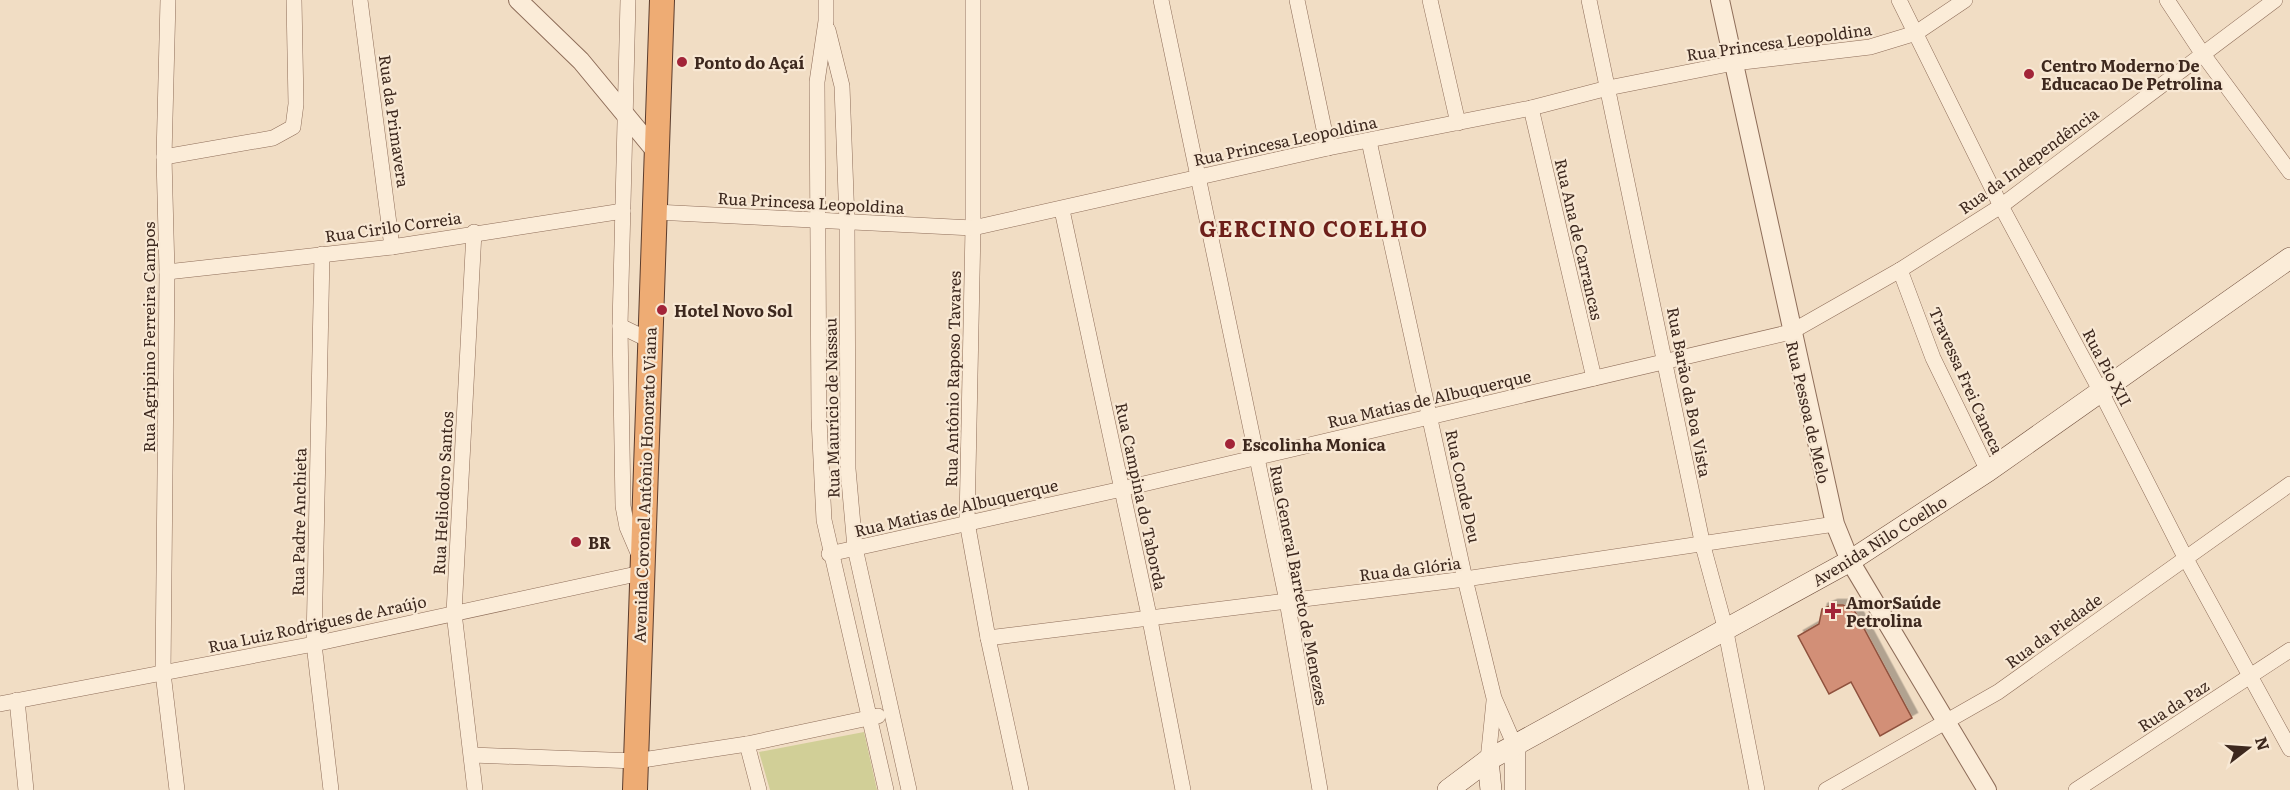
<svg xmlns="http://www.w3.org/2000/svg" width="2290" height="790" viewBox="0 0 2290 790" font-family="Literata,serif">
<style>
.green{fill:#d1cf97}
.building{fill:#d28f77;stroke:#8f513d;stroke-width:1.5;filter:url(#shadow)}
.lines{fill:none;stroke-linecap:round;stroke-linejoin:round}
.minor-casing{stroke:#8e6d59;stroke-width:16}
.tertiary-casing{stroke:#8e6d59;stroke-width:20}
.secondary-casing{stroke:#704e3c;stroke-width:22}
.trunk-casing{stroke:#5b3c2d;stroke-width:26}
.minor{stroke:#fbecd8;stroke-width:15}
.tertiary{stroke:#fbecd8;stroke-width:18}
.secondary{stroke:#fbecd8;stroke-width:21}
.trunk{stroke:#eeac74;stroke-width:24}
.poi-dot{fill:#a22438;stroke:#f8e8d4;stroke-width:2}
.labels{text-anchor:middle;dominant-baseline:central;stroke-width:4.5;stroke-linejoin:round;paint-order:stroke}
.street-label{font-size:16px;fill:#3d281e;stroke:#f8e8d4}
.poi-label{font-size:16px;font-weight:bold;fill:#3d281e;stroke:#f8e8d4;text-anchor:start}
.district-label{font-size:22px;font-weight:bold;letter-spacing:1.5px;fill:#6d1f1a;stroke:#f8e8d4}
</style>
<defs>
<filter id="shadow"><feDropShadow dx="5.5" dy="-5.5" stdDeviation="0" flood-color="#0004"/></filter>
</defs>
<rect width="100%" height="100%" fill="#f1ddc4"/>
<polygon class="green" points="864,732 877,790 770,790 759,752"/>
<polygon class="building" points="1832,605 1843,605 1854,610 1912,718 1880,736 1851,682 1829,694 1798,636 1819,624 1822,609"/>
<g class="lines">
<defs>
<g id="minor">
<polyline points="168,0 164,157 167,272 163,673 177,790"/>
<polyline points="360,0 392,247"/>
<polyline points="628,0 620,326 623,506 627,527 639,555"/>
<polyline points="826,0 826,21 817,82 819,419 824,520 886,790"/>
<polyline points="973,0 973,228 967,522 988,638 1021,790"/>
<polyline points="1161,0 1287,601 1320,790"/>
<polyline points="1297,0 1328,148"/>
<polyline points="1430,0 1458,123"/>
<polyline points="1589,0 1703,546 1725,627 1757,790"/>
<polyline points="1899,0 2001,206 2101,392 2185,557 2290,749"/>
<polyline points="2167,0 2202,53 2290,172"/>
<polyline points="828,30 842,86 847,222 848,469 855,548 909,790"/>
<polyline points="1531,108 1594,378"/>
<polyline points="1369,141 1465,579 1494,698 1515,746"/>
<polyline points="164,157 273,138 293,127 296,104 294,0"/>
<polyline points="1062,210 1150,620 1183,790"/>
<polyline points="655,212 973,228 1328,148 1531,108 1608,88 1734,63 1870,47 1916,33 1965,0"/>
<polyline points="474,232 454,613 475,790"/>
<polyline points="322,254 314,644 331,790"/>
<polyline points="1900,270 1933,358 1988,471"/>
<polyline points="167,272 392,247 623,211"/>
<polyline points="620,326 649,340"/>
<polyline points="829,554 1122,489 1791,332 1900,270 2001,206 2275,0"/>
<polyline points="988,638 1465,579 1835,524"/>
<polyline points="17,700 26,790"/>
<polyline points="0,704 314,644 641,573"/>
<polyline points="747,744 759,790"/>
<polyline points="472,755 636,761 747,744 878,716"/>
<polyline points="1488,760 1494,701"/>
<polyline points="1826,790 1998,692 2290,484"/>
<polyline points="2076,790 2290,650"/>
</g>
<g id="tertiary">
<polyline points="518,0 581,61 657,153"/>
<polyline points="1720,0 1835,524 1850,561 1987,790"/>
</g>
<g id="secondary">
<polyline points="1515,746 1515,790"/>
<polyline points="1488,760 1491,790"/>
<polyline points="1448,790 1488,760 1850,561 1988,471 2290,258"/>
</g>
<polyline id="trunk" points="635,790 662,0"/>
</defs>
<use href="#minor" class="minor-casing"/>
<use href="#tertiary" class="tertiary-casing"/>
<use href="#secondary" class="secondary-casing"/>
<use href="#trunk" class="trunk-casing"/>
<use href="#minor" class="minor"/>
<use href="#tertiary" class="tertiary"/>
<use href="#secondary" class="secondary"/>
<use href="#trunk" class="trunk"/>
</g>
<g class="poi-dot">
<circle cx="682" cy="62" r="6"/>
<circle cx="2029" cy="74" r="6"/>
<circle cx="662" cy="310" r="6"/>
<circle cx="1230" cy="444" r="6"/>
<circle cx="576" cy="542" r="6"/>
<path d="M1830 602h6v6h6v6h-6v6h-6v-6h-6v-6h6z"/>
</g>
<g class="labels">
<g class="street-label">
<text transform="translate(1779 41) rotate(-8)">Rua Princesa Leopoldina</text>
<text transform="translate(395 121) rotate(82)">Rua da Primavera</text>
<text transform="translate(1285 140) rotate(-12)">Rua Princesa Leopoldina</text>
<text transform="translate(2028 160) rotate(-36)">Rua da Independência</text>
<text transform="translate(811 202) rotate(3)">Rua Princesa Leopoldina</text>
<text transform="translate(393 226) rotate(-8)">Rua Cirilo Correia</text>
<text transform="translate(1580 239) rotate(77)">Rua Ana de Carrancas</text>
<text transform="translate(148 337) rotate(-90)">Rua Agripino Ferreira Campos</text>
<text transform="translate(2108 367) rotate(62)">Rua Pio XII</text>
<text transform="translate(952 379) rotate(-89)">Rua Antônio Raposo Tavares</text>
<text transform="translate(1967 380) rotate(66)">Travessa Frei Caneca</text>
<text transform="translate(1690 392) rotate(79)">Rua Barão da Boa Vista</text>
<text transform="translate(1429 398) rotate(-13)">Rua Matias de Albuquerque</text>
<text transform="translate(831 408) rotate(-91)">Rua Maurício de Nassau</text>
<text transform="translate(1809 412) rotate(77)">Rua Pessoa de Melo</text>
<text transform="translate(644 485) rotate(-88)">Avenida Coronel Antônio Honorato Viana</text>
<text transform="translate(1464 486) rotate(78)">Rua Conde Deu</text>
<text transform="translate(442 493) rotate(-87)">Rua Heliodoro Santos</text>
<text transform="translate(1142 496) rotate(78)">Rua Campina do Taborda</text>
<text transform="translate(956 507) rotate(-13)">Rua Matias de Albuquerque</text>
<text transform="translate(298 522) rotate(-89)">Rua Padre Anchieta</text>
<text transform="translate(1879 540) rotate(-32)">Avenida Nilo Coelho</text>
<text transform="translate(1410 568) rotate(-7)">Rua da Glória</text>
<text transform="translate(1300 585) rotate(79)">Rua General Barreto de Menezes</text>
<text transform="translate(317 623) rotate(-12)">Rua Luiz Rodrigues de Araújo</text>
<text transform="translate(2053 630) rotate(-36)">Rua da Piedade</text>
<text transform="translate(2173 705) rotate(-33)">Rua da Paz</text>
</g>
<g class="poi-label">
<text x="694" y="62">Ponto do Açaí</text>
<text x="2041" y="65">Centro Moderno De<tspan x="2041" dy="18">Educacao De Petrolina</tspan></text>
<text x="674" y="310">Hotel Novo Sol</text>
<text x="1242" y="444">Escolinha Monica</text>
<text x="588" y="542">BR</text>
<text x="1846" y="602">AmorSaúde<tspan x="1846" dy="18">Petrolina</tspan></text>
</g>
<g class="district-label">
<text x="1314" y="227">GERCINO COELHO</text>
</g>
</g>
<g transform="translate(2248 748) rotate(73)" stroke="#f8e8d4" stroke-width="4.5" paint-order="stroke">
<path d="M0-4.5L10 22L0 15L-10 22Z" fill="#3d281e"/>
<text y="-9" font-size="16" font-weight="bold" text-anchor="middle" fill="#3d281e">N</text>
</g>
</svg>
